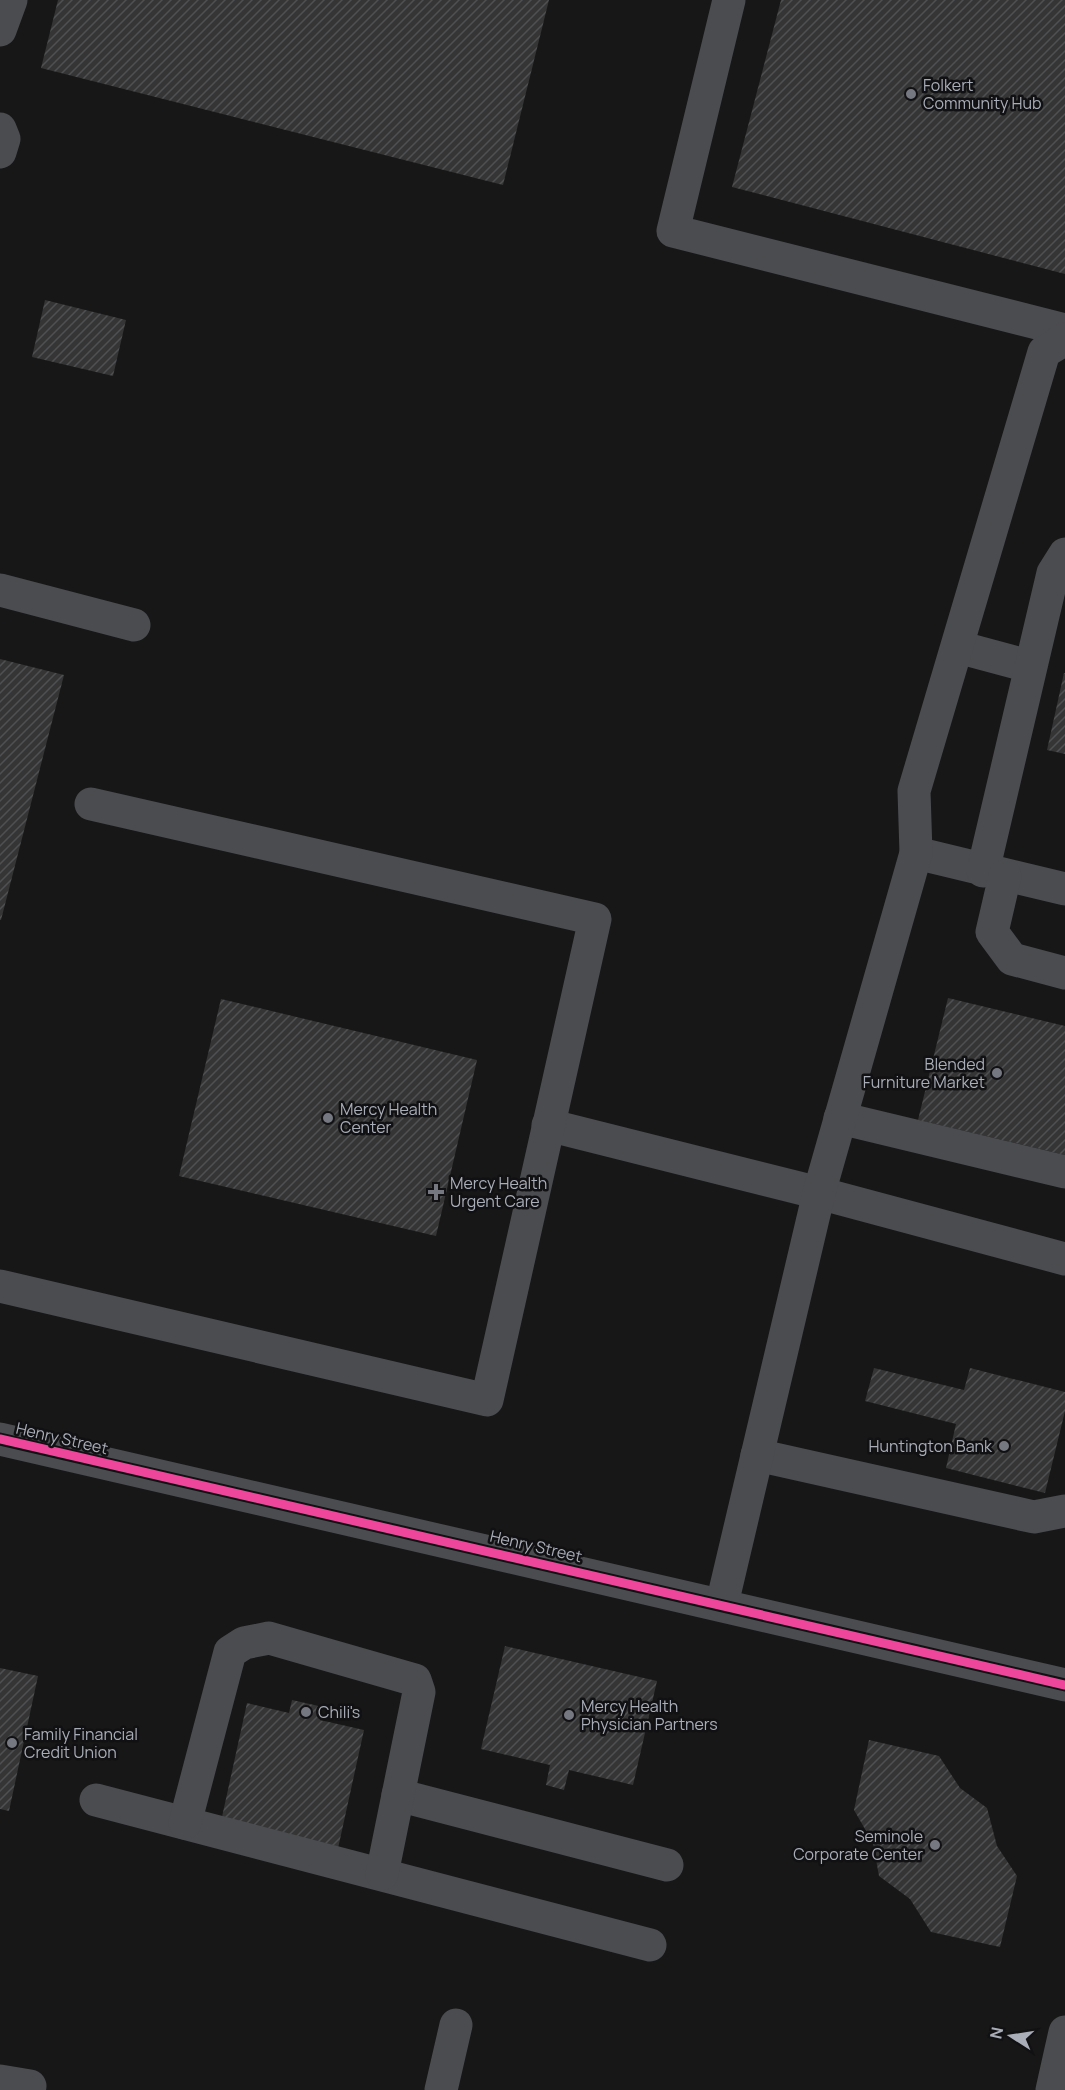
<svg xmlns="http://www.w3.org/2000/svg" width="1065" height="2090" viewBox="0 0 1065 2090" font-family="Manrope,sans-serif">
<style>
.building{fill:url(#building-hatch)}
.lines{fill:none;stroke-linecap:round;stroke-linejoin:round}
.minor{stroke:#4b4c50;stroke-width:33}
.cycleway-casing{stroke:#111113;stroke-width:13}
.cycleway{stroke:#ed469a;stroke-width:9}
.poi-dot{fill:#757880;stroke:#111113;stroke-width:2}
.labels{text-anchor:middle;dominant-baseline:central;stroke-width:5;stroke-linejoin:round;paint-order:stroke}
.poi-label{font-size:16px;fill:#a8adb8;stroke:#111113;text-anchor:start}
.street-label{font-size:16px;fill:#a8adb8;stroke:#111113}
</style>
<defs>
<pattern id="building-hatch" width="6" height="6" patternUnits="userSpaceOnUse" patternTransform="scale(1.5)"><rect width="6" height="6" fill="#353536"/><path d="M-1 1l2-2M0 6l6-6M5 7l2-2" fill="none" stroke="#4f5051"/></pattern>
</defs>
<rect width="100%" height="100%" fill="#171717"/>
<g class="building">
<polygon points="58,0 549,0 503,185 41,68"/>
<polygon points="781,0 1065,0 1065,274 732,187"/>
<polygon points="45,300 126,320 113,376 32,357"/>
<polygon points="0,659 64,675 1,920 0,920"/>
<polygon points="1064,673 1065,673 1065,754 1047,750"/>
<polygon points="948,998 1065,1026 1065,1155 918,1120"/>
<polygon points="221,999 477,1060 436,1236 179,1176"/>
<polygon points="874,1368 964,1390 970,1368 1065,1392 1065,1411 1045,1493 946,1468 956,1424 865,1401"/>
<polygon points="505,1646 657,1681 633,1785 569,1770 564,1790 546,1785 550,1765 481,1749"/>
<polygon points="0,1668 38,1676 9,1811 0,1809"/>
<polygon points="292,1700 323,1707 320,1720 364,1730 337,1853 220,1826 247,1703 289,1713"/>
<polygon points="869,1740 939,1756 960,1788 987,1808 997,1846 1017,1876 1000,1947 931,1932 910,1899 879,1876 873,1843 854,1810"/>
</g>
<g class="lines">
<g class="minor">
<polyline points="729,0 673,231 1065,330"/>
<polyline points="0,30 11,0"/>
<polyline points="0,129 4,139 0,152"/>
<polyline points="0,590 134,625"/>
<polyline points="958,647 1029,666"/>
<polyline points="916,853 1065,889"/>
<polyline points="983,871 1053,573 1065,554"/>
<polyline points="1005,876 992,932 1012,959 1065,973"/>
<polyline points="840,1118 1065,1172"/>
<polyline points="548,1125 819,1193 1065,1259"/>
<polyline points="0,1286 487,1400 595,919 91,804"/>
<polyline points="0,1439 1065,1685"/>
<polyline points="757,1455 1034,1517 1065,1511"/>
<polyline points="722,1604 819,1193 916,853 914,791 1044,352 1065,339"/>
<polyline points="398,1795 667,1865"/>
<polyline points="96,1800 650,1945"/>
<polyline points="185,1823 230,1652 244,1643 269,1638 415,1680 419,1692 382,1874"/>
<polyline points="0,2081 30,2086"/>
<polyline points="441,2090 456,2025"/>
<polyline points="1052,2090 1065,2032"/>
</g>
<defs>
<polyline id="cycleway" points="0,1439 1065,1685"/>
</defs>
<use href="#cycleway" class="cycleway-casing"/>
<use href="#cycleway" class="cycleway"/>
</g>
<g class="poi-dot">
<circle cx="911" cy="94" r="6"/>
<circle cx="997" cy="1073" r="6"/>
<circle cx="328" cy="1118" r="6"/>
<path d="M433 1183h6v6h6v6h-6v6h-6v-6h-6v-6h6z"/>
<circle cx="1004" cy="1446" r="6"/>
<circle cx="306" cy="1712" r="6"/>
<circle cx="569" cy="1715" r="6"/>
<circle cx="12" cy="1743" r="6"/>
<circle cx="935" cy="1845" r="6"/>
</g>
<g class="labels">
<g class="poi-label">
<text x="923" y="85">Folkert<tspan x="923" dy="18">Community Hub</tspan></text>
<text x="985" y="1064" text-anchor="end">Blended<tspan x="985" dy="18">Furniture Market</tspan></text>
<text x="340" y="1109">Mercy Health<tspan x="340" dy="18">Center</tspan></text>
<text x="450" y="1183">Mercy Health<tspan x="450" dy="18">Urgent Care</tspan></text>
<text x="992" y="1446" text-anchor="end">Huntington Bank</text>
<text x="581" y="1706">Mercy Health<tspan x="581" dy="18">Physician Partners</tspan></text>
<text x="318" y="1712">Chili's</text>
<text x="24" y="1734">Family Financial<tspan x="24" dy="18">Credit Union</tspan></text>
<text x="923" y="1836" text-anchor="end">Seminole<tspan x="923" dy="18">Corporate Center</tspan></text>
</g>
<g class="street-label">
<text transform="translate(62 1438) rotate(13)">Henry Street</text>
<text transform="translate(536 1546) rotate(13)">Henry Street</text>
</g>
</g>
<g transform="translate(1011 2036) rotate(282)" stroke="#111113" stroke-width="4.5" paint-order="stroke">
<path d="M0-4.5L10 22L0 15L-10 22Z" fill="#a8adb8"/>
<text y="-9" font-size="16" font-weight="bold" text-anchor="middle" fill="#a8adb8">N</text>
</g>
</svg>
